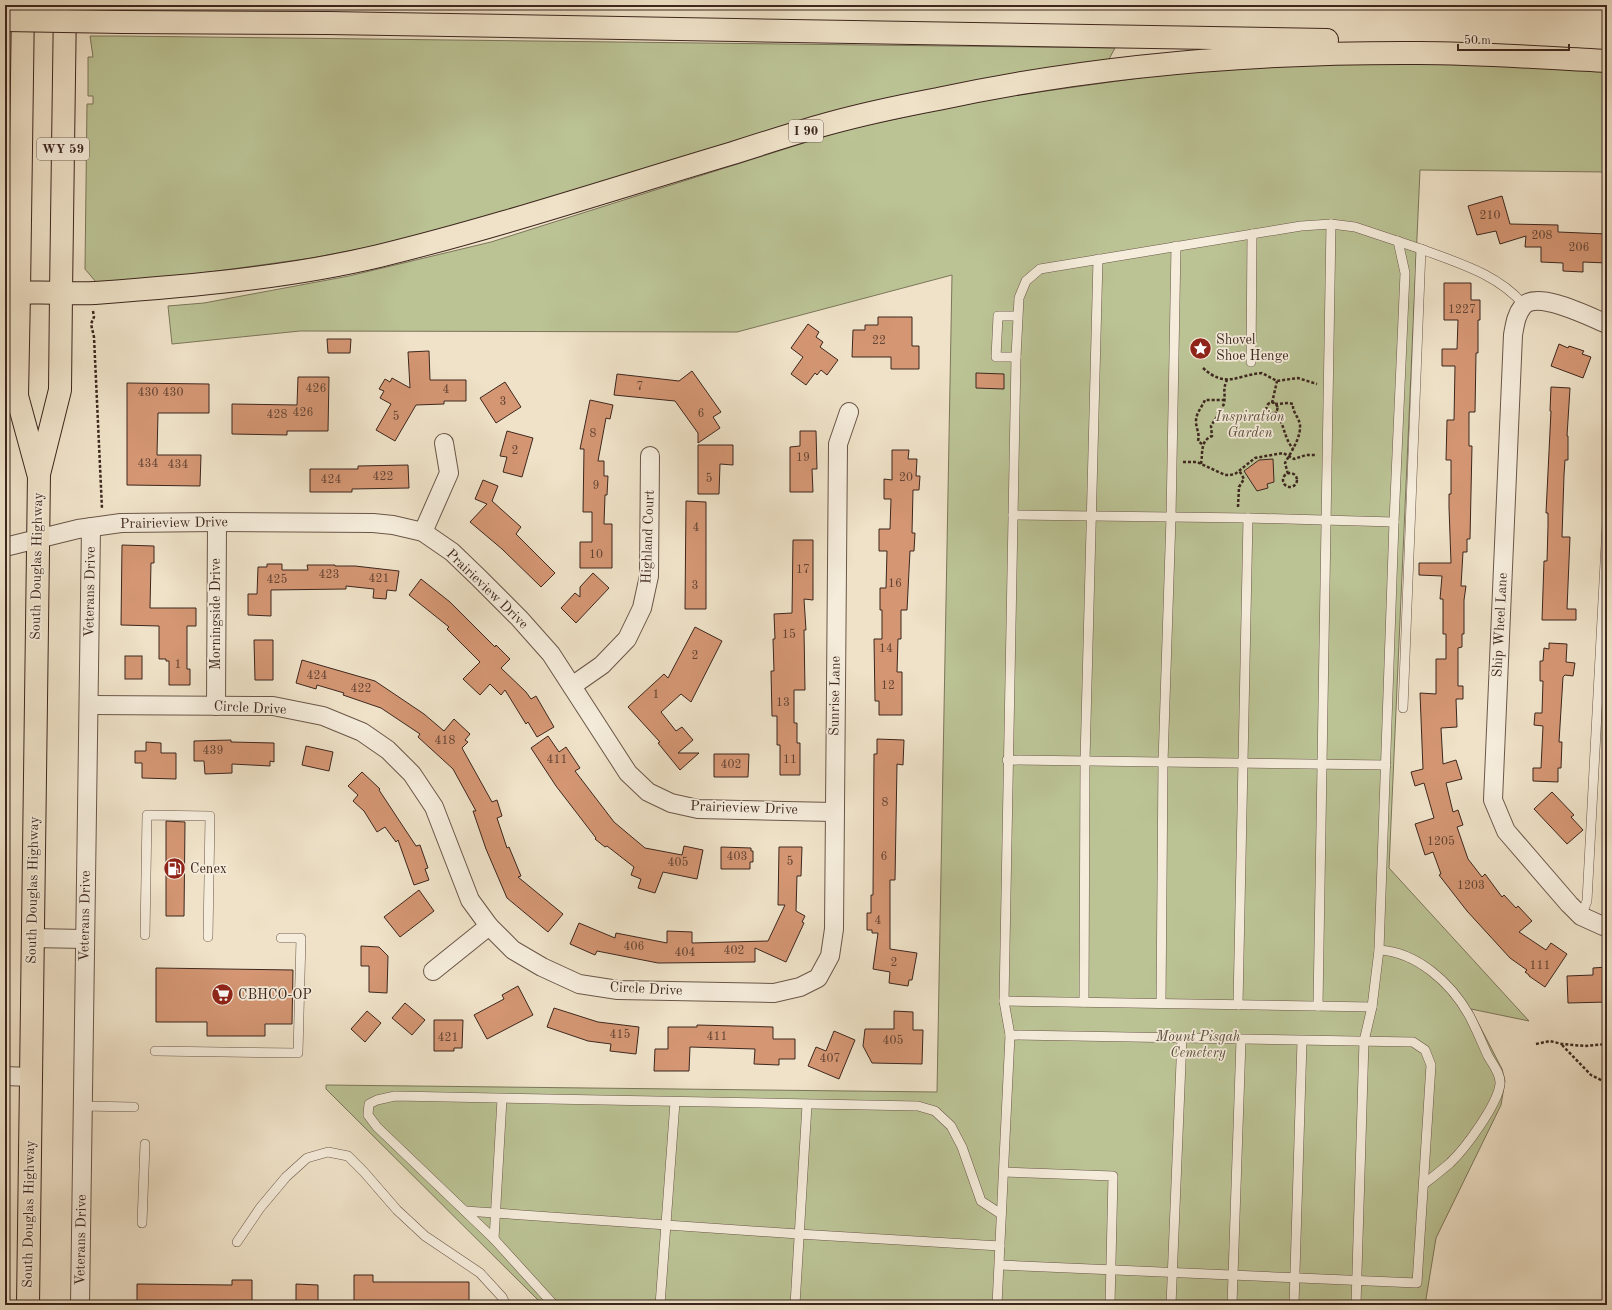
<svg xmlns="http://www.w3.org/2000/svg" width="1612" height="1310" viewBox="0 0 1612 1310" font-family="'Old Standard TT',serif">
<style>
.green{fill:#bbc395;stroke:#7c755a}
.building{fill:#d49673;stroke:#3d271e}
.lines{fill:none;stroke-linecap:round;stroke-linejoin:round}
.service-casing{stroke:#6a5648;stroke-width:10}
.minor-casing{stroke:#6a5648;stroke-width:20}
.primary-casing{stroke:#3d271e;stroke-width:24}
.trunk-casing{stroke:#3d271e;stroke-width:24}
.motorway-casing{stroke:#3d271e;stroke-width:24}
.path{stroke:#3d271e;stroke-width:2.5;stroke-dasharray:3 2;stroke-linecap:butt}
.service{stroke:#f5ecdb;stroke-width:9}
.minor{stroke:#f5ecdb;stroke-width:18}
.primary{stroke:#efe2c8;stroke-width:22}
.trunk{stroke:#efe2c8;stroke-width:22}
.motorway{stroke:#efe2c8;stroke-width:22}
.motorway-bridge-casing{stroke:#3d271e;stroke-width:24;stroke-linecap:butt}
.motorway-bridge{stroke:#efe2c8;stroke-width:22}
.labels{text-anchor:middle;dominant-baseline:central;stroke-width:3.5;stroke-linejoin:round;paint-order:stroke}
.number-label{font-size:12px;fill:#634333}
.shield{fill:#f5ecdb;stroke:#746257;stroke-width:1}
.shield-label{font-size:13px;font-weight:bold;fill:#3d271e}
.poi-label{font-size:14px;fill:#3d271e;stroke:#f5ecdb;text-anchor:start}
.park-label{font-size:14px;font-style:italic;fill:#5c4e3c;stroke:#f5ecdb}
.street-label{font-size:14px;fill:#3d271e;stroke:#f5ecdb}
</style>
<rect width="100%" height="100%" fill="#efe2c8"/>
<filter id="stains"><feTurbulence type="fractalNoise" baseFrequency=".005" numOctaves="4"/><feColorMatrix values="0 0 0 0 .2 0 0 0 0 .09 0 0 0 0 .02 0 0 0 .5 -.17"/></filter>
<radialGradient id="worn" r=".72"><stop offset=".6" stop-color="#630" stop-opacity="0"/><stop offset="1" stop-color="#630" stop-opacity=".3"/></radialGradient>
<g class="green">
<polygon points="90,36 119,36 1115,48 1108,61 451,231 312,258 166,278 96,282 85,269 87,104 93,104 93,96 88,96 88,57 93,57"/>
<polygon points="1458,62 1607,63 1607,172 1420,170 1389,868 1529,1021 1471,1009 1502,1069 1505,1081 1501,1105 1436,1238 1425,1305 543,1305 326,1089 326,1085 937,1092 952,275 737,332 300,331 172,344 168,306 204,303 349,276 491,242 845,130 989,99 1168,74 1293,65"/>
</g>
<g class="building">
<polygon points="1502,196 1510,224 1558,225 1558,232 1607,234 1607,263 1583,262 1583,272 1563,271 1563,263 1541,262 1541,247 1525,247 1526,236 1500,244 1496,231 1477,235 1468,206"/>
<polygon points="1444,283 1471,283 1471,300 1480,300 1480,320 1478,320 1478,353 1476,353 1475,412 1469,412 1469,446 1472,446 1470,539 1467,539 1467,552 1463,552 1461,586 1466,586 1464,600 1464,634 1462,634 1462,647 1458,648 1458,686 1463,686 1463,699 1456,699 1457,727 1441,728 1443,764 1456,760 1462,779 1446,783 1453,812 1458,810 1463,825 1457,827 1468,859 1482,877 1485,874 1502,897 1504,895 1516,908 1518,906 1532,921 1519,932 1546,950 1551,943 1567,954 1545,987 1529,976 1529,975 1525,972 1527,970 1510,958 1467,911 1439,875 1441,874 1433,852 1425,855 1415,824 1434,818 1424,783 1415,786 1411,772 1423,769 1420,693 1436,694 1436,659 1446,659 1446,634 1443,634 1443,599 1440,599 1442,576 1419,575 1419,563 1451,563 1449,507 1449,494 1451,494 1451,460 1446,460 1447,420 1454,420 1455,366 1442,366 1442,349 1457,349 1458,320 1444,320"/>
<polygon points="878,317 912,317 912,346 919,346 919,369 891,369 891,357 852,357 853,330 865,330 865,325 878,325"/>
<polygon points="808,324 819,332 816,337 823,342 820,347 838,360 827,375 821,370 817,375 815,373 806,385 791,374 803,357 791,348"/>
<polygon points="327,339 351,339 350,353 328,353"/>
<polygon points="1559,344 1568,348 1569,346 1584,351 1582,354 1591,357 1583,378 1551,366"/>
<polygon points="429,351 430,380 466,380 466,401 444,401 444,404 416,405 395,441 376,430 391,404 380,398 384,391 379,389 385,379 390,382 392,378 410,388 408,352"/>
<polygon points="692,371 721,412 713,417 720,428 698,443 698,433 675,401 614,395 617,374 679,381"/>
<polygon points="976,373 1004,374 1004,389 976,388"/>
<polygon points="298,377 329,377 328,431 287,431 287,435 232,434 232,404 297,405"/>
<polygon points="505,382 521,407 496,423 480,398"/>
<polygon points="127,383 209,384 209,413 158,413 157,455 201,455 200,486 127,485"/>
<polygon points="1551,387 1570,388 1567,436 1568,436 1568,460 1565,460 1564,475 1562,537 1570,537 1567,609 1576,609 1576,620 1542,620 1544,561 1547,561 1548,526 1548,513 1546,513 1551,411 1550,411"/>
<polygon points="590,400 613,405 610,419 606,418 598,461 604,461 604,476 608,476 607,495 605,495 604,524 612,524 612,568 580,568 580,542 592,542 592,512 583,512 584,449 580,449"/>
<polygon points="507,431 533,438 522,477 503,472 507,457 500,456"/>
<polygon points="800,431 816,431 817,469 812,469 813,492 790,492 790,447 800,446"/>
<polygon points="698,445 733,445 733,465 720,464 719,494 698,494"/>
<polygon points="892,450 909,450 908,459 917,459 916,476 920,476 919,490 913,490 912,533 915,533 914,551 910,551 907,610 901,610 901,639 898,639 897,672 902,672 902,715 879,715 879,701 875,701 874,639 882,639 882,610 880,610 880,588 886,588 887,551 879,551 879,529 890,529 891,499 884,499 884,479 892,480"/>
<polygon points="1273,459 1274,482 1267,484 1268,488 1257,491 1244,471 1259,460"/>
<polygon points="408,465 409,488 352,489 352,492 310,492 310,469 358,469 358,466"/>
<polygon points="483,480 498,486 492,501 521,527 516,534 555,573 541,587 502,549 470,522 487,504 475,499"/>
<polygon points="686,501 706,502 706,609 685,609"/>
<polygon points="793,540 813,540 813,600 804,599 806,630 804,630 805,690 794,690 794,723 797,723 797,743 800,743 800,775 780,775 780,745 777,745 777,716 772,716 771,671 774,671 773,639 775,639 774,614 792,613"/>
<polygon points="122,545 154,546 154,563 151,563 150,608 196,608 196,626 187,626 187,669 190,669 190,685 169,685 169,661 166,661 166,659 159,659 159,626 121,625"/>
<polygon points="267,564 282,564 282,570 308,570 307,565 335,565 335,566 355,566 399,571 396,591 387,590 386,599 373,598 374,589 346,586 346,589 271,590 271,616 248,615 248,594 257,594 258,567 267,567"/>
<polygon points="593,573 609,588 576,623 561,608 575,593 580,597 580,587"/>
<polygon points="421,579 450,602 495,647 496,645 510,659 501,668 526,692 531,699 536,696 554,727 537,737 528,722 526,724 505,690 501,695 490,684 480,695 463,679 480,662 447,629 449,627 409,595"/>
<polygon points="695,627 722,641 691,702 681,694 661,712 676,731 682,727 693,740 678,753 699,753 680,770 658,743 660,742 628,707 664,674 668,678"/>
<polygon points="254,640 273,640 273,680 255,680"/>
<polygon points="1549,643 1567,644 1566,662 1575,663 1573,676 1565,675 1563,677 1559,742 1562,742 1561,768 1558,768 1558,782 1533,781 1533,768 1541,768 1543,726 1534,725 1535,713 1542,713 1543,681 1540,681 1540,661 1543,661 1544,648 1549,649"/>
<rect x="125" y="656" width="17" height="23"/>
<polygon points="302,660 375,681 424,714 444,731 454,719 470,734 465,740 468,742 462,748 492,802 497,800 502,816 497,818 507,848 509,847 521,876 518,877 563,914 548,932 507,898 486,849 473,811 476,811 453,769 418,737 420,734 381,708 343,695 344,693 317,685 316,689 296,683"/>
<polygon points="548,736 559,752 566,747 580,768 575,771 614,822 645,848 682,855 684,846 703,850 697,879 663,872 655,893 638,888 641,879 631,875 634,867 607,846 605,847 595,839 596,838 556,786 531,748"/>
<polygon points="877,739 904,740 903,765 897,764 895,880 890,880 890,949 917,953 912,980 909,980 908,986 889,983 890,972 873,969 878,933 872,933 872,930 867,930 867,913 871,913 871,895 873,895 874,754 877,754"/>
<polygon points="231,740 231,742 274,743 274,762 270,761 270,766 232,764 232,773 205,774 204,761 194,761 194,741"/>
<polygon points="146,742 161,743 161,753 176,753 176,779 142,778 142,763 135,763 135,751 146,751"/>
<polygon points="306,746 333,752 329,771 302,765"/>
<polygon points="714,754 749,754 748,777 714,777"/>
<polygon points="362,772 380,789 379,790 416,846 420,845 428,868 425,869 429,880 414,885 398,840 396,842 385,827 377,832 364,811 353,801 358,795 348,786"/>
<polygon points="1552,792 1574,815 1571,817 1583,830 1567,844 1534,809"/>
<polygon points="166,821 185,822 184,916 166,916"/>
<polygon points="721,847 751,848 751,851 753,851 753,862 750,862 750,869 721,869"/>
<polygon points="779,847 802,847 801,876 797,876 796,911 805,916 802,922 804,923 786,962 755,948 755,962 658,963 597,951 595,955 570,944 579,923 615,938 616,933 667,943 667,931 692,932 692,943 768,941 785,905 778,905"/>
<polygon points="419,890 434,911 400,937 384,917"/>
<polygon points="361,946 379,947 388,956 387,993 369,992 369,966 361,966"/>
<polygon points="1607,967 1607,1002 1568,1003 1567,976 1593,975 1593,968"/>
<polygon points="156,968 293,970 292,1024 265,1024 265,1036 207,1036 207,1022 156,1022"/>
<polygon points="518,986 533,1015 487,1039 474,1015 504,999 502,995"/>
<polygon points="405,1003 425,1020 412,1035 392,1018"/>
<polygon points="554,1008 598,1022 639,1027 636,1054 610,1051 611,1044 588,1041 547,1027"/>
<polygon points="367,1011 381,1023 365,1042 351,1029"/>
<polygon points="894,1011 913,1012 913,1030 923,1030 922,1064 872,1063 863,1046 865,1029 894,1029"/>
<polygon points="434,1020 463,1020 462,1048 454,1048 454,1051 434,1051"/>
<polygon points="697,1025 773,1027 773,1039 795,1039 795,1059 779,1059 779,1065 754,1064 755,1049 690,1047 689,1071 654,1071 655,1049 668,1049 668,1027 697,1027"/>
<polygon points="834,1031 855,1040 839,1079 808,1066 816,1047 826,1051"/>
<polygon points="354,1275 373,1275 373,1282 469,1282 469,1305 354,1305"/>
<polygon points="232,1280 252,1280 252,1305 137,1305 137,1284 232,1285"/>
<polygon points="296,1284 318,1285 318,1305 296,1305"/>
</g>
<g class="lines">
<defs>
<g id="service">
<polyline points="1016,357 996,357 998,316 1017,316"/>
<polyline points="1251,362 1252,234"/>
<polyline points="1013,515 1248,518 1394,522"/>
<path d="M1403,708L1421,249C1458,263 1498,274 1524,305"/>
<polyline points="1007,760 1386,765"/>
<polyline points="1581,916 1587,901 1607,525"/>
<polyline points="145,935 147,815 210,816 208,937"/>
<path d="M1379,950C1417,952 1451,983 1469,1015C1476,1028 1482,1043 1488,1056C1493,1065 1501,1074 1500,1084C1498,1104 1465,1149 1450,1163C1442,1170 1433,1177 1424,1184"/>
<polyline points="1004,1001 1372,1007"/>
<polyline points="1084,1002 1085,761 1098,259"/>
<polyline points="1161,1003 1163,762 1171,517 1176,246"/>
<polyline points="1238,1005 1248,518"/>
<polyline points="1318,1006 1331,224"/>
<polyline points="155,1051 298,1053 301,938 281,938"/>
<polyline points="82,1106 134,1107"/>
<polyline points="1004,1172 1113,1176 1110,1305"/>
<polyline points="465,1211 798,1234 1000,1246"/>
<polyline points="142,1223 145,1144"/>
<polyline points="494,1239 502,1099"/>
<polyline points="237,1242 260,1208 286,1177 307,1158 328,1152 348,1156 364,1172 397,1210 425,1236 480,1273 502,1297 506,1305"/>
<polyline points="1000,1265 1417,1283 1431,1065 1425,1050 1413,1042 1010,1035"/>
<polyline points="554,1305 494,1239 377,1127 368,1115 369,1104 377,1100 395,1096 918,1106 935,1111 951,1126 962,1147 981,1201 1001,1214"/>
<polyline points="660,1305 675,1102"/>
<polyline points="795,1305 807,1105"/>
<polyline points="997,1305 1010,1035 1004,1001 1016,357 1019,298 1026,281 1040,269 1301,226 1331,224 1355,227 1421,249"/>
<polyline points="1171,1305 1182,1038"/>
<polyline points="1232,1305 1241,1040"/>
<polyline points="1294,1305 1302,1041"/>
<polyline points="1356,1305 1364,1041 1372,1007 1379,950 1394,522 1405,273 1398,241"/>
</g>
<g id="minor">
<path d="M1607,324C1590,317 1538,290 1523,306C1516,315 1515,324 1513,335L1493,800L1506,831L1569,904L1581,916L1603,926H1607"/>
<polyline points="423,532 449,473 444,443"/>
<polyline points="5,547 78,529 121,523 217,522 373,523 393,525 423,532 452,552 478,577 519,618 551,654 628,773 648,792 671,803 698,809 834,812"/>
<polyline points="572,686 602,665 627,639 642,608 649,576 650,456"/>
<polyline points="89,705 273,706 323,716 362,732 388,750 412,774 434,807 470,900 489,926 513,950 542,967 579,984 618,990 774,993 800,987 818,978 830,956 834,929 838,444 849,412"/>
<polyline points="216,706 217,522"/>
<polyline points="32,938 85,939"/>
<polyline points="433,971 489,926"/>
<polyline points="5,1076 30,1077"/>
<polyline points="80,1305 91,527"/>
</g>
<g id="primary">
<polyline points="19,292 17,396 38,473"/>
<polyline points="28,1305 39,474 60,390 61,293"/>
</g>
<g id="trunk">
<polyline points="19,292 23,5"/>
<polyline points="61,293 65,5"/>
</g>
<g id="motorway">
<polyline points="122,22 328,23 1327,40"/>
<path d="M5,296C34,289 65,295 95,293C189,286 287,278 379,256C498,227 615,188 733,153C764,143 795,133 827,124C863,114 901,106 938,99C1096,65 1258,52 1419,53C1481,53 1544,58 1607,61"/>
</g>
</defs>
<use href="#service" class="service-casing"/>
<use href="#minor" class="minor-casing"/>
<use href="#primary" class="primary-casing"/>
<use href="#trunk" class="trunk-casing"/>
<use href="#motorway" class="motorway-casing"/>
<g class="path">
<polyline points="93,311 94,317 91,324 94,337 102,509"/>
<path d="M1203,368C1226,389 1237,375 1262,373L1277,381L1298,378L1317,384"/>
<circle cx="1272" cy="408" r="5.5"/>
<polyline points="1272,403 1277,381"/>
<path d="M1275,404L1289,403L1293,404C1292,412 1299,417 1300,425C1301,438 1291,452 1285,463L1288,474"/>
<path d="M1275,412C1285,424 1283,436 1293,449"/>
<path d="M1202,444L1198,441C1200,433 1196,429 1196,421C1196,413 1202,407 1205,400H1224"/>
<polyline points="1183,462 1197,462 1225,475 1230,475 1235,474 1255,458 1283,453 1294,459 1306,455 1315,455"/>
<path d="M1201,464C1203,452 1200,441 1212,436L1211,426C1215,419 1222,411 1224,403C1226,394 1222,390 1227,380"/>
<circle cx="1290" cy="480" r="7"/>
<polyline points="1238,507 1239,487 1244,479 1239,470"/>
<polyline points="1536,1044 1550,1041 1562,1044 1585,1046 1607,1044"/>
<polyline points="1562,1045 1591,1075 1607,1083"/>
</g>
<use href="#service" class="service"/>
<use href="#minor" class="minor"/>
<use href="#primary" class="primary"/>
<use href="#trunk" class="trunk"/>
<use href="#motorway" class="motorway"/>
<defs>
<polyline id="motorway-bridge" points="5,20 122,22"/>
</defs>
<use href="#motorway-bridge" class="motorway-bridge-casing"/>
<use href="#motorway-bridge" class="motorway-bridge"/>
</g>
<defs>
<symbol id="sight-disc" viewBox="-11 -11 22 22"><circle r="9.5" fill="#8f2418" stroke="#f5ecdb"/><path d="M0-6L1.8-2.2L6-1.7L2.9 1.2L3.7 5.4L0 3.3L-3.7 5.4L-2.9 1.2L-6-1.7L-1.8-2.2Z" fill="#fff"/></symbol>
<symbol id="fuel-disc" viewBox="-11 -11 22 22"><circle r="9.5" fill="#8f2418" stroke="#f5ecdb"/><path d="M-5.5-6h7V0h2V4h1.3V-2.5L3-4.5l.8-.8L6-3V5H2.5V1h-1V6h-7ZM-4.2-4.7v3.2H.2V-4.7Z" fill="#fff"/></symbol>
<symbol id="supermarket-disc" viewBox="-11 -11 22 22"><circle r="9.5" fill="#8f2418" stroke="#f5ecdb"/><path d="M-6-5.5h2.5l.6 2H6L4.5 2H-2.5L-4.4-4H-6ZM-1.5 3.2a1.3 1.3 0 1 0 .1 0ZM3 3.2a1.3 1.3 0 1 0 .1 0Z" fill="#fff"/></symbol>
</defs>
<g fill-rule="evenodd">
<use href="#sight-disc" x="1188" y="336" width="25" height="25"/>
<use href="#fuel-disc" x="162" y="856" width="25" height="25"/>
<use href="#supermarket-disc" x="210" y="982" width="25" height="25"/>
</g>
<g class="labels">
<g class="number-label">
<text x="1490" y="216">210</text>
<text x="1542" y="236">208</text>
<text x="1579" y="248">206</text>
<text x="1462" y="310">1227</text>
<text x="879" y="341">22</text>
<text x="640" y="387">7</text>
<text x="316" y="389">426</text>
<text x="446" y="390">4</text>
<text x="148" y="393">430</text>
<text x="173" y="393">430</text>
<text x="503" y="402">3</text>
<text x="303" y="413">426</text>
<text x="701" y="414">6</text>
<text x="277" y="415">428</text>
<text x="396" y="417">5</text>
<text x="593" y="434">8</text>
<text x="515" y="451">2</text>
<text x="803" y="458">19</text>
<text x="148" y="464">434</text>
<text x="178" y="465">434</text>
<text x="383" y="477">422</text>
<text x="906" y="478">20</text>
<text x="709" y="479">5</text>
<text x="331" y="480">424</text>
<text x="596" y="486">9</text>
<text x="696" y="528">4</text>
<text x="596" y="555">10</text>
<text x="803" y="570">17</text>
<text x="329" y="575">423</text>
<text x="379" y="579">421</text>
<text x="277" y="580">425</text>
<text x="895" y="584">16</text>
<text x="695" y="586">3</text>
<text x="789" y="635">15</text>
<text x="886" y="649">14</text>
<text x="695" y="656">2</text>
<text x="178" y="665">1</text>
<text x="317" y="676">424</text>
<text x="888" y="686">12</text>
<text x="361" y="689">422</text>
<text x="656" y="695">1</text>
<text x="783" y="703">13</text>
<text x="445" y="741">418</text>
<text x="213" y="751">439</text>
<text x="557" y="760">411</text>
<text x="790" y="760">11</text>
<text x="731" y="765">402</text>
<text x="885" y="803">8</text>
<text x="1441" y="842">1205</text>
<text x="737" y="857">403</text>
<text x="884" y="857">6</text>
<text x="790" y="862">5</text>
<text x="678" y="863">405</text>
<text x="1471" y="886">1203</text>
<text x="878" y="921">4</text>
<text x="634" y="947">406</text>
<text x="734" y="951">402</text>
<text x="685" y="953">404</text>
<text x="894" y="963">2</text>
<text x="1540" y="966">111</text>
<text x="620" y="1035">415</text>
<text x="717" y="1037">411</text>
<text x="448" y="1038">421</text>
<text x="893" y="1041">405</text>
<text x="830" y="1059">407</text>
</g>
<g class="shield">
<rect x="789" y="120" width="34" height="22" rx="3"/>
<rect x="37" y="138" width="52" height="22" rx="3"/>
</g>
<g class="shield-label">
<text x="806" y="131">I 90</text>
<text x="63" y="149">WY 59</text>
</g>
<g class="poi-label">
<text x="1216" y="340">Shovel<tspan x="1216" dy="16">Shoe Henge</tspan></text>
<text x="190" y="869">Cenex</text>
<text x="238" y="995">CBHCO-OP</text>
</g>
<g class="park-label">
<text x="1250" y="417">Inspiration<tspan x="1250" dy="16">Garden</tspan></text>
<text x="1198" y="1037">Mount Pisgah<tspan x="1198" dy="16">Cemetery</tspan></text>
</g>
<g class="street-label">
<text transform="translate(174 523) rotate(-1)">Prairieview Drive</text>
<text transform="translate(648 537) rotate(-88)">Highland Court</text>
<text transform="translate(37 566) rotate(-89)">South Douglas Highway</text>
<text transform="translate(487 589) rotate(44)">Prairieview Drive</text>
<text transform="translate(90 592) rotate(-89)">Veterans Drive</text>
<text transform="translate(216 614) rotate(-90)">Morningside Drive</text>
<text transform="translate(1500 625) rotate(-87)">Ship Wheel Lane</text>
<text transform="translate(835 696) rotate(-89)">Sunrise Lane</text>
<text transform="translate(250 708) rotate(3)">Circle Drive</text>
<text transform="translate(744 808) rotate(2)">Prairieview Drive</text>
<text transform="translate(33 890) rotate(-89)">South Douglas Highway</text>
<text transform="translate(85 916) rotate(-89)">Veterans Drive</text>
<text transform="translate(646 989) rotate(3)">Circle Drive</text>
<text transform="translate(29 1214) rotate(-89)">South Douglas Highway</text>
<text transform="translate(81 1240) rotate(-89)">Veterans Drive</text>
</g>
</g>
<rect width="1612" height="1310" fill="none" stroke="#efe2c8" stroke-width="20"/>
<rect x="6" y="6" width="1600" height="1298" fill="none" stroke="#3d271e" stroke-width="2"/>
<rect x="10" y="10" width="1592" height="1290" fill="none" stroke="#3d271e"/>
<path d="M1458 44v6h111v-6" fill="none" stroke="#3d271e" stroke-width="2"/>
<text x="1464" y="44" font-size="12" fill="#3d271e" stroke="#f5ecdb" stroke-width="3" paint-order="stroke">50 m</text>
<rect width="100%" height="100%" filter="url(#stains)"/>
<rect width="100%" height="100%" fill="url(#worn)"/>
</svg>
